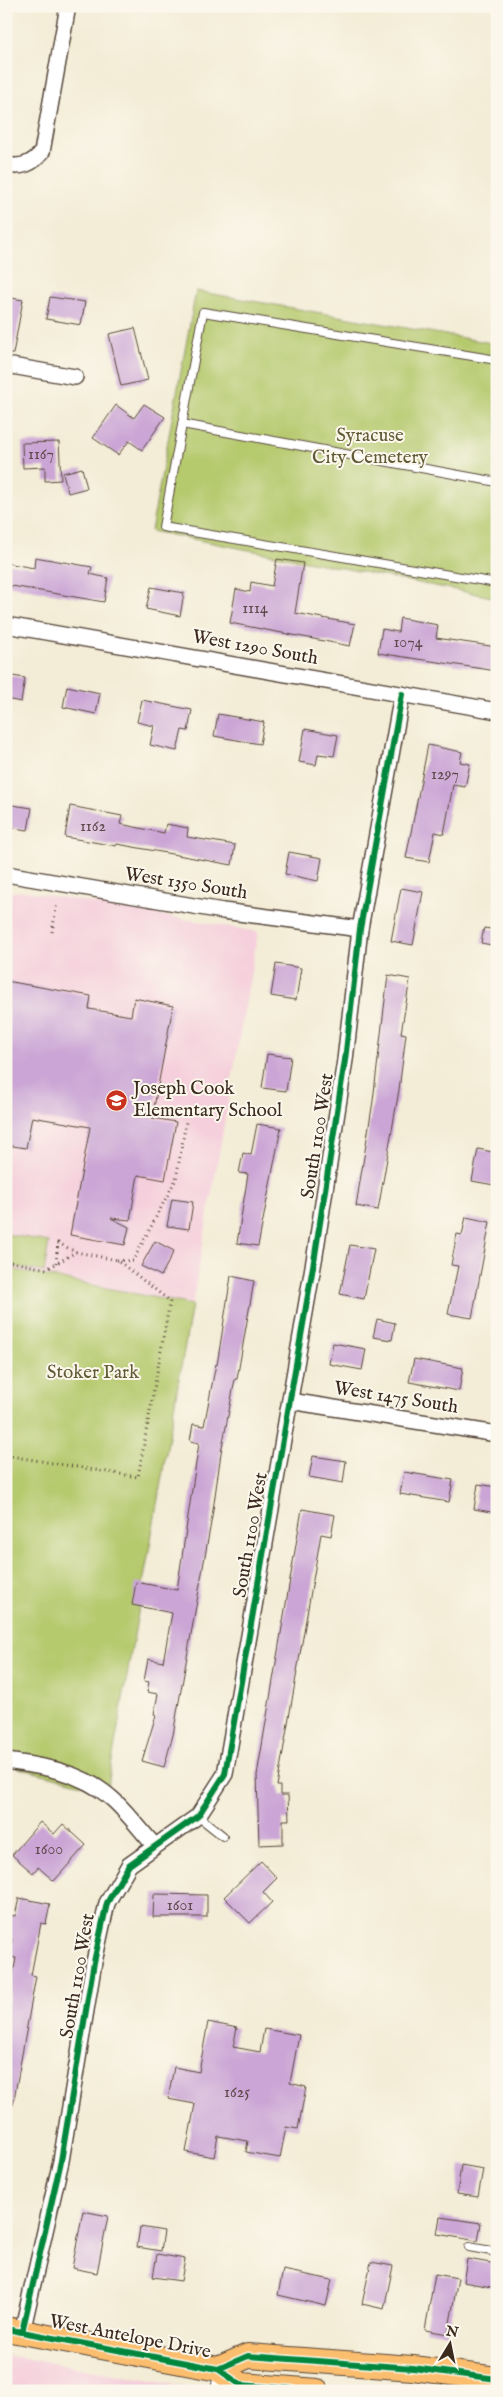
<svg xmlns="http://www.w3.org/2000/svg" width="503" height="2397" viewBox="0 0 503 2397" font-family="'IM FELL English',serif">
<style>
.built{fill:#f5cfdc}
.green{fill:#b5c96d;stroke:#787a46}
.building{fill:#cba5d5}
.lines{fill:none;stroke-linecap:round;stroke-linejoin:round}
.lane-casing{stroke:#57473a;stroke-width:10}
.street-casing{stroke:#57473a;stroke-width:18}
.primary-casing{stroke:#57473a;stroke-width:26}
.path{stroke:#57473a;stroke-width:3;stroke-dasharray:1 4;stroke-linecap:butt}
.lane{stroke:#fff;stroke-width:8}
.street{stroke:#fff;stroke-width:15}
.primary{stroke:#fbbd6e;stroke-width:24}
.cycleway-casing{stroke:#fbf7ec;stroke-width:9}
.cycleway{stroke:#00873e;stroke-width:6}
.labels{text-anchor:middle;dominant-baseline:central;stroke-width:4;stroke-linejoin:round;paint-order:stroke}
.number-label{font-size:16px;fill:#5f494c}
.park-label{font-size:19px;fill:#605a36;stroke:#fbf7ec}
.street-label{font-size:19px;fill:#3b2a1e;stroke:#fbf7ec}
.poi-label{font-size:19px;fill:#3b2a1e;stroke:#fbf7ec;text-anchor:start}
</style>
<rect width="100%" height="100%" fill="#fbf7ec"/>
<filter id="ink" filterUnits="userSpaceOnUse"><feTurbulence type="fractalNoise" baseFrequency=".02" numOctaves="2"/><feDisplacementMap in="SourceGraphic" scale="10" xChannelSelector="R" yChannelSelector="G"/><feConvolveMatrix kernelMatrix="1 2 1 2 8 2 1 2 1" color-interpolation-filters="sRGB"/></filter>
<filter id="wash" filterUnits="userSpaceOnUse"><feTurbulence type="fractalNoise" baseFrequency=".0096" numOctaves="4" result="noise"/><feDisplacementMap in="SourceGraphic" scale="20" xChannelSelector="R" yChannelSelector="G"/><feGaussianBlur stdDeviation="1.12" result="paint"/><feColorMatrix in="noise" values="0 0 0 0 0 0 0 0 0 0 0 0 0 0 0 0 0 1.4 0 .05"/><feComposite in="paint" operator="in"/></filter>
<g filter="url(#wash)">
<rect width="100%" height="100%" fill="#f3ecd6"/>
<g class="built">
<polygon points="24,891 258,932 192,1305 6,1268 6,893"/>
<polygon points="6,2355 208,2391 6,2391"/>
</g>
<g class="green">
<polygon points="196,291 497,344 497,598 151,531"/>
<polygon points="6,1234 49,1242 44,1272 6,1265"/>
<polygon points="6,1268 192,1305 107,1790 6,1765"/>
</g>
<g id="blocks">
<g class="building">
<polygon points="6,297 23,300 13,354 6,354"/>
<polygon points="50,297 85,302 81,325 46,319"/>
<polygon points="135,328 148,380 121,386 109,334"/>
<polygon points="144,404 165,417 142,450 129,441 118,455 93,438 116,405 134,418"/>
<polygon points="59,442 61,480 45,481 45,467 23,468 22,443"/>
<polygon points="82,468 87,488 68,493 63,473"/>
<polygon points="35,557 92,567 90,574 108,578 104,602 6,585 6,563 34,568"/>
<polygon points="277,559 303,563 295,613 355,624 350,646 230,623 236,589 250,592 251,582 272,586"/>
<polygon points="151,587 184,593 180,616 146,609"/>
<polygon points="400,618 438,625 436,638 497,647 497,671 378,653 382,629 398,632"/>
<polygon points="6,675 25,678 21,702 6,699"/>
<polygon points="67,686 100,693 96,714 63,707"/>
<polygon points="142,700 192,710 188,731 182,730 177,751 150,745 154,726 137,722"/>
<polygon points="218,714 264,722 260,744 214,736"/>
<polygon points="305,729 338,735 334,756 318,754 316,765 299,762"/>
<polygon points="428,745 462,752 460,762 470,764 465,787 453,785 444,834 435,832 429,862 406,858"/>
<polygon points="6,804 32,808 28,830 6,827"/>
<polygon points="70,806 122,816 120,824 164,833 166,824 188,828 187,837 235,845 232,865 117,844 116,846 65,837"/>
<polygon points="289,852 322,858 318,881 285,874"/>
<polygon points="401,888 423,892 413,945 391,941"/>
<polygon points="484,928 497,930 497,946 481,943"/>
<polygon points="276,964 301,968 296,1000 271,996"/>
<polygon points="388,975 410,979 401,1033 406,1034 399,1090 378,1210 356,1206 373,1101"/>
<polygon points="6,981 91,996 89,1009 131,1016 134,998 173,1006 152,1118 176,1122 165,1180 138,1175 130,1220 111,1218 129,1227 125,1245 70,1235 90,1127 32,1117 26,1148 6,1145"/>
<polygon points="267,1054 291,1057 286,1091 262,1088"/>
<polygon points="257,1124 281,1128 258,1246 237,1243 248,1174 239,1173 243,1153 251,1155"/>
<polygon points="478,1149 497,1153 494,1185 472,1181"/>
<polygon points="172,1199 193,1202 189,1229 167,1226"/>
<polygon points="466,1217 490,1222 472,1318 448,1314 458,1266 451,1265 457,1234 462,1235"/>
<polygon points="155,1241 174,1251 161,1276 141,1266"/>
<polygon points="350,1245 374,1249 364,1299 340,1294"/>
<polygon points="231,1276 254,1281 237,1379 235,1379 221,1453 212,1517 173,1735 164,1767 142,1761 156,1715 154,1714 158,1694 147,1692 149,1682 144,1681 148,1659 163,1662 172,1613 132,1605 136,1582 177,1590 199,1443 190,1441 193,1424 204,1426 216,1364 217,1365"/>
<polygon points="377,1319 395,1323 392,1340 373,1337"/>
<polygon points="333,1343 366,1349 362,1370 329,1364"/>
<polygon points="414,1359 463,1368 459,1391 409,1382"/>
<polygon points="313,1456 346,1461 343,1483 309,1477"/>
<polygon points="404,1472 453,1480 449,1502 400,1494"/>
<polygon points="478,1484 497,1487 497,1513 474,1509"/>
<polygon points="302,1509 335,1515 331,1536 321,1534 277,1786 280,1786 280,1795 288,1795 289,1820 283,1820 283,1844 259,1845 257,1775"/>
<polygon points="40,1822 54,1834 63,1824 86,1845 54,1881 38,1867 33,1873 12,1855"/>
<polygon points="261,1861 277,1878 263,1892 272,1902 250,1923 224,1897"/>
<polygon points="154,1894 207,1895 207,1917 153,1917"/>
<polygon points="19,1898 50,1904 46,1924 41,1923 31,1975 36,1976 13,2105 6,2105 6,2010 16,1958 9,1957 12,1939 6,1938 6,1924 8,1915 15,1916"/>
<polygon points="208,2022 237,2028 233,2047 260,2052 264,2029 299,2035 290,2083 306,2087 298,2129 286,2127 280,2158 246,2152 248,2141 218,2136 214,2157 186,2152 195,2104 168,2099 174,2067 199,2072"/>
<polygon points="461,2165 483,2169 478,2197 457,2194"/>
<polygon points="83,2211 108,2216 97,2273 72,2268"/>
<polygon points="440,2217 481,2223 478,2241 437,2234"/>
<polygon points="140,2227 164,2231 161,2251 137,2247"/>
<polygon points="157,2254 185,2259 181,2281 153,2277"/>
<polygon points="467,2259 497,2264 497,2288 463,2282"/>
<polygon points="371,2262 393,2266 384,2309 362,2304"/>
<polygon points="283,2270 332,2280 326,2306 278,2295"/>
<polygon points="435,2274 458,2278 448,2334 425,2330"/>
</g>
</g>
</g>
<g filter="url(#ink)">
<use href="#blocks" fill-opacity="0" stroke="#57473a" stroke-width="1"/>
<g class="lines">
<defs>
<g id="lane">
<polyline points="497,360 203,312 163,527 497,583"/>
<polyline points="182,424 497,482"/>
<polyline points="198,1816 223,1836"/>
<polyline points="469,2247 497,2252"/>
<polyline points="215,2391 218,2373"/>
</g>
<g id="street">
<path d="M6,165C22,168 32,164 42,152L68,6"/>
<polyline points="6,365 75,377"/>
<polyline points="6,625 497,711"/>
<polyline points="6,874 223,911 360,929"/>
<polyline points="290,1401 497,1434"/>
<path d="M6,1761C43,1766 81,1772 110,1797C126,1810 140,1830 154,1845"/>
<polyline points="22,2332 61,2161 94,1962 107,1903 129,1865 198,1816 225,1774 315,1255 345,1060 360,929 402,694"/>
</g>
<g id="primary">
<polyline points="6,2329 218,2369 241,2385 317,2391"/>
<polyline points="218,2369 248,2356 413,2368 497,2379"/>
</g>
</defs>
<use href="#lane" class="lane-casing"/>
<use href="#street" class="street-casing"/>
<use href="#primary" class="primary-casing"/>
<g class="path">
<polyline points="52,932 57,903"/>
<polyline points="117,1260 133,1261 176,1179 186,1122"/>
<polyline points="6,1261 47,1269 76,1252 117,1260 170,1301 138,1477 10,1456 6,1460"/>
<polyline points="56,1263 58,1243 76,1252"/>
</g>
<use href="#lane" class="lane"/>
<use href="#street" class="street"/>
<use href="#primary" class="primary"/>
<defs>
<g id="cycleway">
<polyline points="6,2329 218,2369 241,2385 317,2391"/>
<polyline points="22,2332 61,2161 94,1962 107,1903 129,1865 198,1816 225,1774 315,1255 345,1060 360,929 402,694"/>
<polyline points="218,2369 248,2356 413,2368 497,2379"/>
</g>
</defs>
<use href="#cycleway" class="cycleway-casing"/>
<use href="#cycleway" class="cycleway"/>
</g>
</g>
<defs>
<symbol id="school-disc" viewBox="-11 -11 22 22"><circle r="9.5" fill="#c8321e" stroke="#fbf7ec"/><path d="M0-5L7-2L0 1L-7-2ZM-4 1L0 2.5L4 1V4Q0 6-4 4Z" fill="#fff"/></symbol>
</defs>
<g fill-rule="evenodd">
<use href="#school-disc" x="104" y="1088" width="25" height="25"/>
</g>
<g class="labels">
<g class="number-label">
<text x="41" y="455">1167</text>
<text x="255" y="609">1114</text>
<text x="408" y="643">1074</text>
<text x="445" y="775">1297</text>
<text x="93" y="827">1162</text>
<text x="49" y="1850">1600</text>
<text x="180" y="1906">1601</text>
<text x="237" y="2093">1625</text>
</g>
<g class="park-label">
<text x="370" y="436">Syracuse<tspan x="370" dy="22">City Cemetery</tspan></text>
<text x="93" y="1373">Stoker Park</text>
</g>
<g class="street-label">
<text transform="translate(255 648) rotate(10)">West 1290 South</text>
<text transform="translate(186 884) rotate(9)">West 1350 South</text>
<text transform="translate(318 1136) rotate(-81)">South 1100 West</text>
<text transform="translate(396 1398) rotate(9)">West 1475 South</text>
<text transform="translate(251 1535) rotate(-80)">South 1100 West</text>
<text transform="translate(78 1976) rotate(-80)">South 1100 West</text>
<text transform="translate(130 2337) rotate(11)">West Antelope Drive</text>
</g>
<g class="poi-label">
<text x="133" y="1089">Joseph Cook<tspan x="133" dy="22">Elementary School</tspan></text>
</g>
</g>
<rect width="503" height="2397" fill="none" stroke="#fbf7ec" stroke-width="25"/>
<g transform="translate(450 2344) rotate(10)" stroke="#fbf7ec" stroke-width="4" paint-order="stroke">
<path d="M0-4L9 19L0 12L-9 19Z" fill="#3b2a1e"/>
<text y="-8" font-size="14" font-weight="bold" text-anchor="middle" fill="#3b2a1e">N</text>
</g>
</svg>
